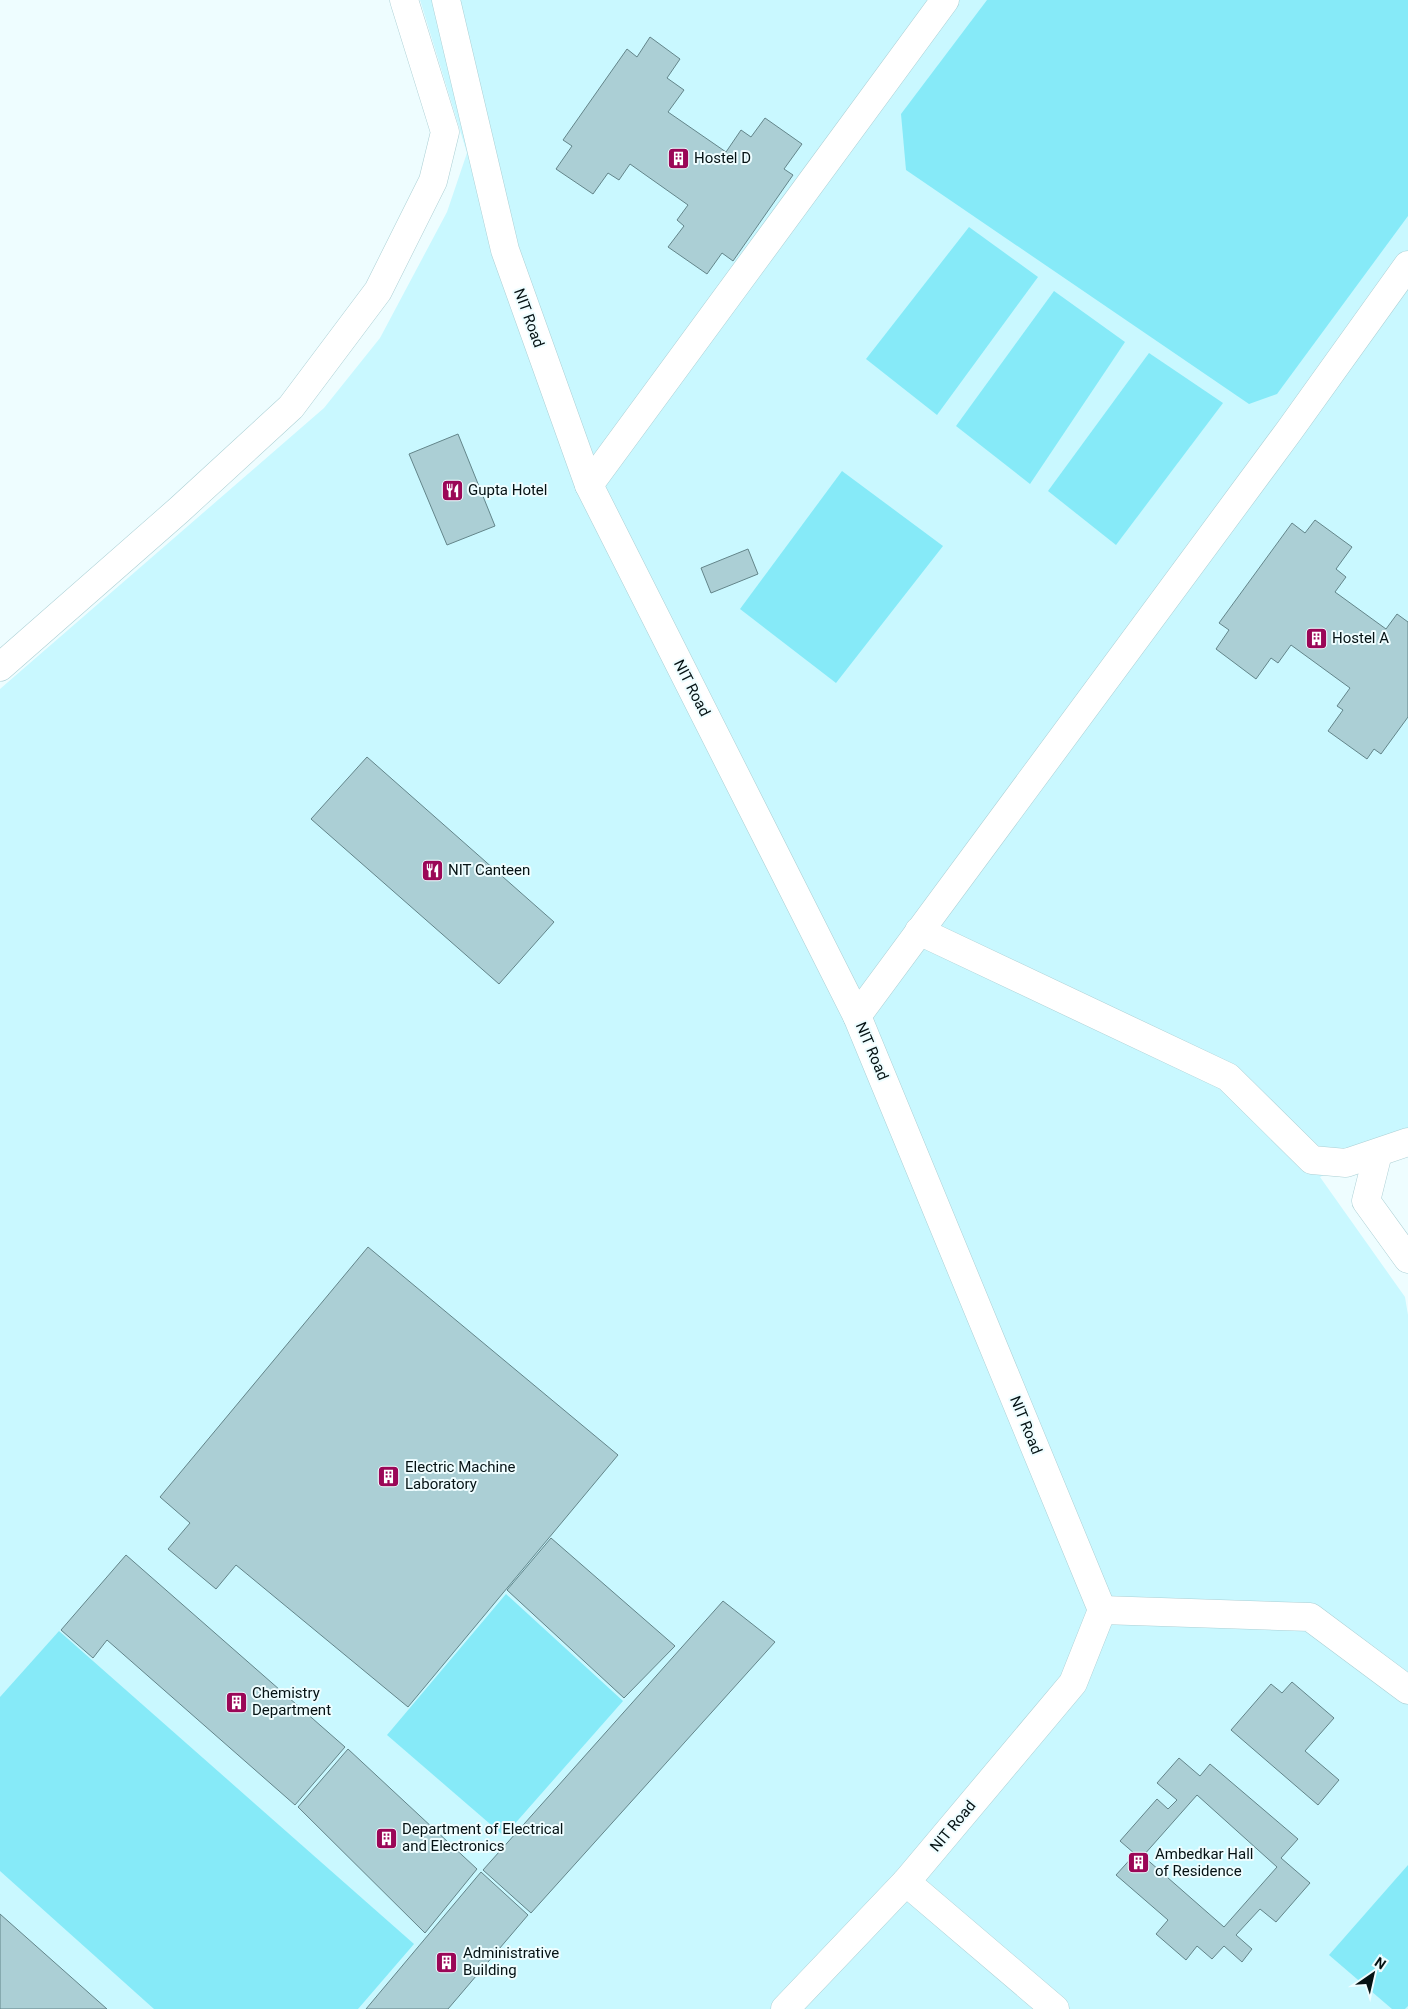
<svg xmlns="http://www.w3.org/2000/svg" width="1408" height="2009" viewBox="0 0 1408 2009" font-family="Roboto,sans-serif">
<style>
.built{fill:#c9f8ff}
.green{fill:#86eaf8}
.building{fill:#abcfd5;stroke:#63858a;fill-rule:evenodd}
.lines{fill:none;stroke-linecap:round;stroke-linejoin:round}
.minor-casing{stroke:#acd0d5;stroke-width:29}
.minor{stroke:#fff;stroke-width:28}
.labels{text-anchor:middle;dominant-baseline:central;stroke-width:4;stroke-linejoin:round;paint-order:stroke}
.poi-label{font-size:15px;fill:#051214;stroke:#eefdff;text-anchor:start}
.street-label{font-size:15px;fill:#051214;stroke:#eefdff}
</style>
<rect width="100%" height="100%" fill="#eefdff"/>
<polygon class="built" points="420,0 1408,0 1408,1129 1320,1177 1405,1297 1408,1315 1408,2009 0,2009 0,689 324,408 380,338 447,212 467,153"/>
<g class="green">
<polygon points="987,0 1408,0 1408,216 1277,394 1249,404 906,170 901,114"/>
<polygon points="969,227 1038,277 937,415 866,359"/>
<polygon points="1054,291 1125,342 1030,484 956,426"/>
<polygon points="1149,353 1223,403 1116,545 1048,491"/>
<polygon points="842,471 943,546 836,683 740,609"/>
<polygon points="506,1594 623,1701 504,1836 387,1735"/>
<polygon points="59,1631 414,1944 358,2009 154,2009 0,1871 0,1697"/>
<polygon points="1408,1865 1408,2006 1405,2009 1392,2009 1329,1955"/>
</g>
<g class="building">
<polygon points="650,37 680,59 667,78 684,90 668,112 726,152 741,130 751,137 765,118 802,144 784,169 793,175 733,261 722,253 707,274 668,247 684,226 677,220 688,205 630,164 619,180 608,173 593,194 556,169 572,146 563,140 627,49 637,57"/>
<polygon points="458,434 495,526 447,545 409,454"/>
<polygon points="1315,520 1352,547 1336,569 1346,577 1335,592 1386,629 1397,614 1408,622 1408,717 1381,754 1374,749 1367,759 1328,731 1343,710 1337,706 1350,688 1291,645 1278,663 1271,658 1256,679 1216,649 1229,630 1219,623 1292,523 1305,533"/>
<polygon points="748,549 758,574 711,593 701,568"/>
<polygon points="367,757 554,922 499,984 311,819"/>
<polygon points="368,1247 618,1455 408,1707 236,1565 216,1589 168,1549 190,1523 160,1497"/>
<polygon points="551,1538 675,1646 624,1698 507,1590"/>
<polygon points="126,1555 345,1747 295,1805 107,1640 93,1658 61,1630"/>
<polygon points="723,1601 775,1642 531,1913 483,1870"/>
<polygon points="1292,1682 1334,1718 1305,1751 1339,1780 1318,1805 1231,1730 1271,1684 1282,1693"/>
<polygon points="348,1749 477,1869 425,1933 298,1807"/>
<path d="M1179,1758L1200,1776L1210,1764L1298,1839L1281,1858L1310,1883L1276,1922L1260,1909L1236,1935L1252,1949L1242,1962L1224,1946L1212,1959L1197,1946L1186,1960L1156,1934L1168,1920L1116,1875L1135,1854L1120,1841L1157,1799L1168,1809L1177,1800L1157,1783ZM1197,1795L1277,1867L1224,1927L1143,1856Z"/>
<polygon points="481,1872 528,1915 448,2009 366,2009"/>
<polygon points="0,1914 107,2009 0,2009"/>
</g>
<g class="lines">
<defs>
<g id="minor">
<polyline points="446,0 505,250 589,485 857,1016 1102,1610 1073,1683 906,1882 785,2009"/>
<polyline points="589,485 945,0"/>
<polyline points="0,667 179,510 291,407 378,291 433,181 445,132 404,0"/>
<polyline points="919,931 1228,1077 1312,1160 1346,1163 1408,1142"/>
<polyline points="857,1016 1289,431 1408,265"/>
<polyline points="1378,1153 1366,1201 1408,1259"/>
<polyline points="1102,1610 1310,1617 1408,1690"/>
<polyline points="906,1882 1055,2009"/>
</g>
</defs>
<use href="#minor" class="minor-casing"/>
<use href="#minor" class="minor"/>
</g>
<defs>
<symbol id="building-square" viewBox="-11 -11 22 22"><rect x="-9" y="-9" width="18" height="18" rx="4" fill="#9b0757" stroke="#eefdff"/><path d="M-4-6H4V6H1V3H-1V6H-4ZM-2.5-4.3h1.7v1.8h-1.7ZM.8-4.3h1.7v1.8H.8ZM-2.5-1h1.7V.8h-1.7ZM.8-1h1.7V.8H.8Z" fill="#fff"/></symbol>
<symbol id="restaurant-square" viewBox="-11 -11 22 22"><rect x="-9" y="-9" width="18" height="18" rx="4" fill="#9b0757" stroke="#eefdff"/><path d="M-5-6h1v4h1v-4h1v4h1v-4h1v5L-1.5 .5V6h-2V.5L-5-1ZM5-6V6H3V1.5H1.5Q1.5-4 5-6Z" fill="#fff"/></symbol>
</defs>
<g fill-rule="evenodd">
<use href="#building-square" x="666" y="146" width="25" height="25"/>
<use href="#restaurant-square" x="440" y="478" width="25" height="25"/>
<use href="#building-square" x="1304" y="626" width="25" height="25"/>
<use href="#restaurant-square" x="420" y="858" width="25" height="25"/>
<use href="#building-square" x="376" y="1464" width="25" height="25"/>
<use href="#building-square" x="224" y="1690" width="25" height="25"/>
<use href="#building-square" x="374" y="1826" width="25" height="25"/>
<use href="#building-square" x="1126" y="1850" width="25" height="25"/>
<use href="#building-square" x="434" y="1950" width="25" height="25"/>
</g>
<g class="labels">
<g class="poi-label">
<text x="694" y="158">Hostel D</text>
<text x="468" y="490">Gupta Hotel</text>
<text x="1332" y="638">Hostel A</text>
<text x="448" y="870">NIT Canteen</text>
<text x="405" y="1467">Electric Machine<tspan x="405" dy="17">Laboratory</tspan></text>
<text x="252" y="1693">Chemistry<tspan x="252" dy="17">Department</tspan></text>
<text x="402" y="1829">Department of Electrical<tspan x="402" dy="17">and Electronics</tspan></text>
<text x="1155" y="1854">Ambedkar Hall<tspan x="1155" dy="17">of Residence</tspan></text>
<text x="463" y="1953">Administrative<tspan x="463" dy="17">Building</tspan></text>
</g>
<g class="street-label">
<text transform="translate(529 318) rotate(70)">NIT Road</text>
<text transform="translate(692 688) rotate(63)">NIT Road</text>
<text transform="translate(872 1051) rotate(67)">NIT Road</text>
<text transform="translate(1026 1425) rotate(68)">NIT Road</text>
<text transform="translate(953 1826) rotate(-50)">NIT Road</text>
</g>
</g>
<g transform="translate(1373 1974) rotate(34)" stroke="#eefdff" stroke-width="4" paint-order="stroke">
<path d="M0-4L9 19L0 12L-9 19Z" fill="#051214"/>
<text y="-8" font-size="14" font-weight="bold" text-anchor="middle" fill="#051214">N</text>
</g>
</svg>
